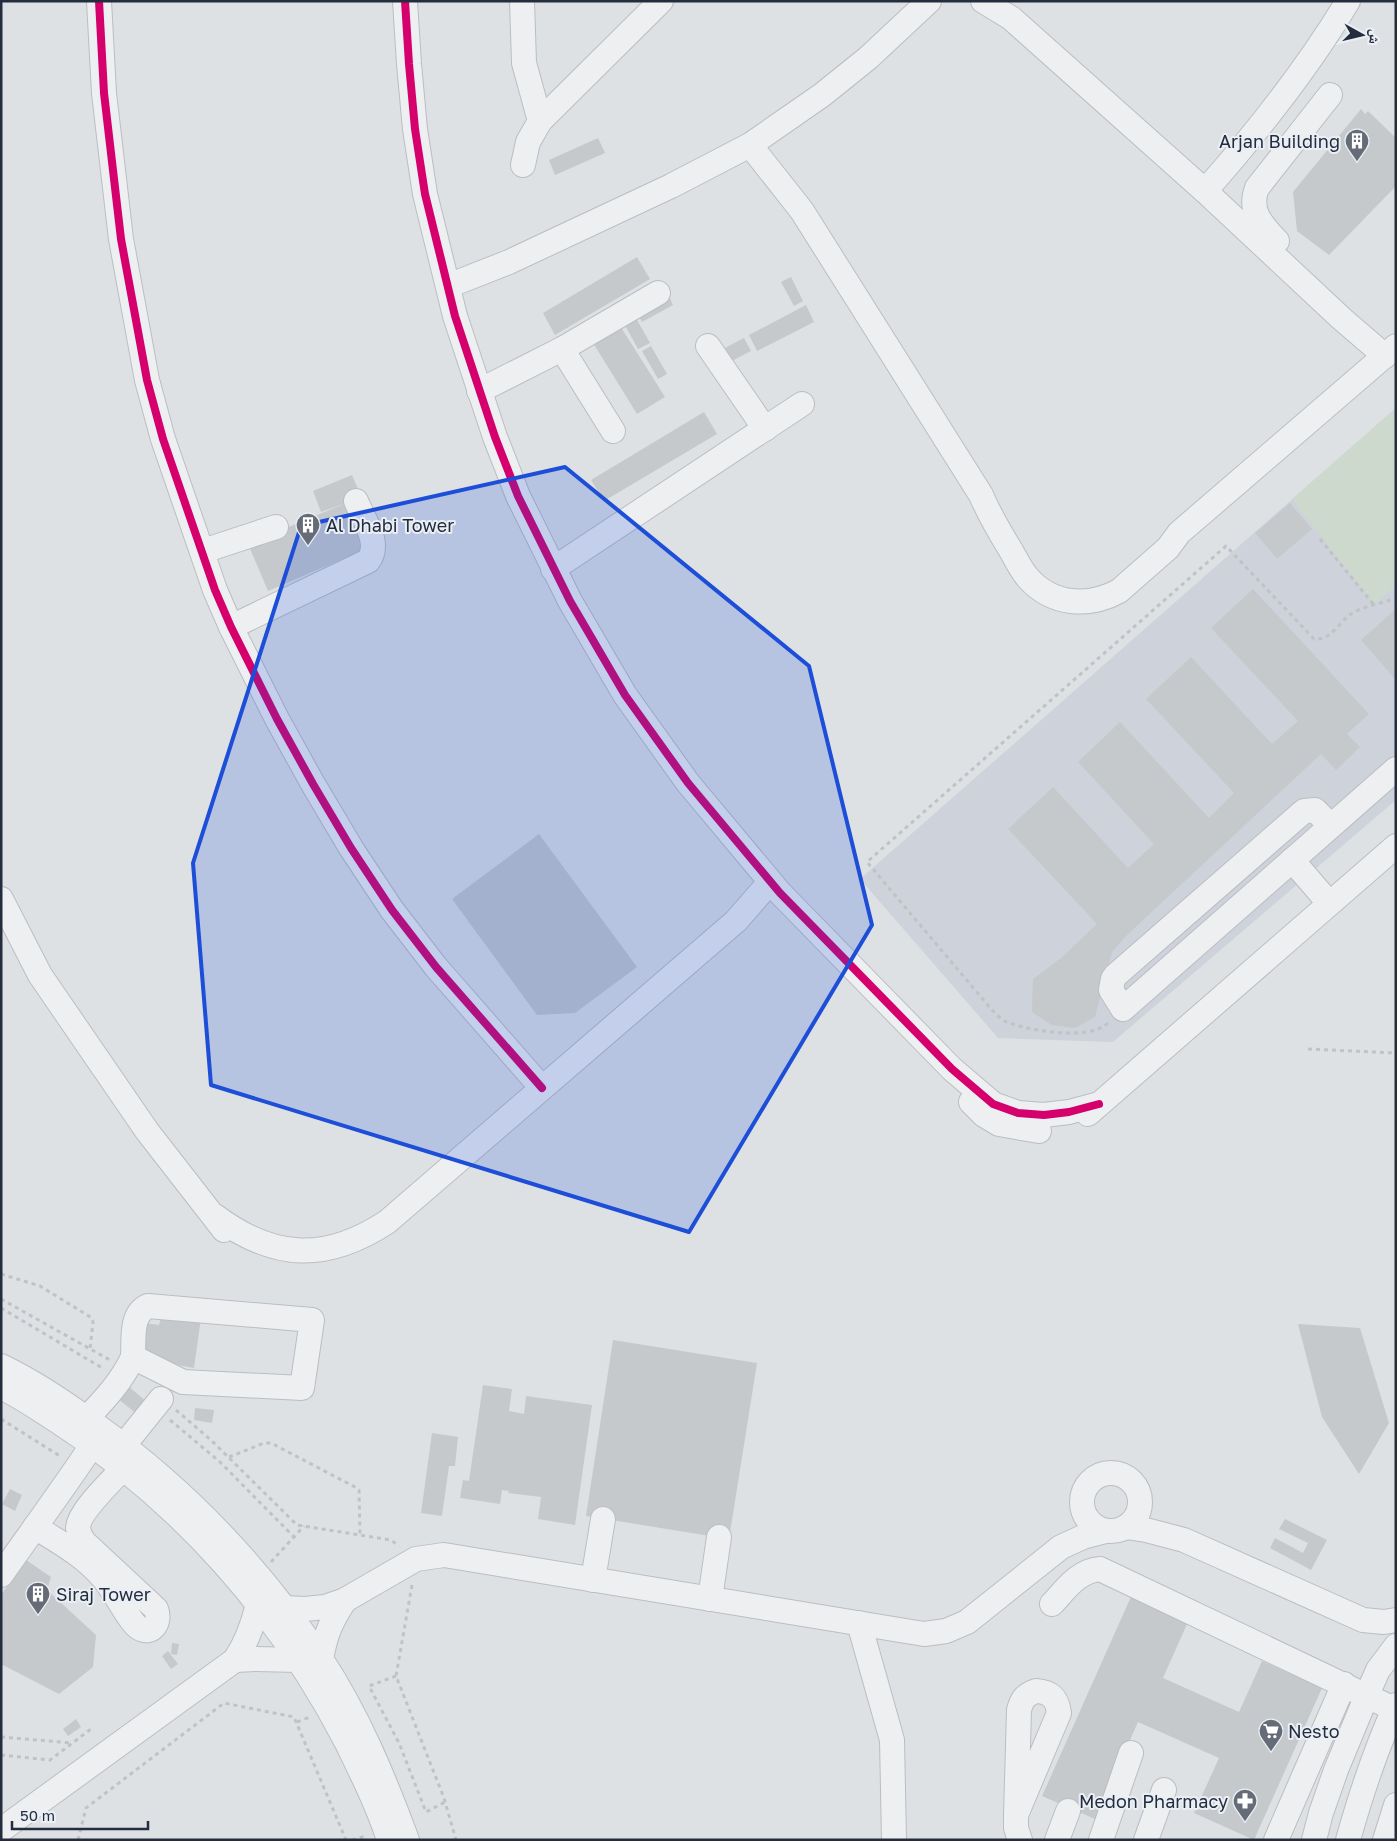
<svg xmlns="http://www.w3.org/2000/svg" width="1397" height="1841" viewBox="0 0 1397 1841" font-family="'Golos Text','Noto Naskh Arabic',sans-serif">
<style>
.built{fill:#ced2da}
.green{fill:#ced9ce}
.building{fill:#c5c9cc}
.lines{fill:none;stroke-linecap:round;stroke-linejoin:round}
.minor-casing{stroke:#bbbdc2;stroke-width:26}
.path{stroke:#c0c2c7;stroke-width:3;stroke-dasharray:4 4;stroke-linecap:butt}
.minor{stroke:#edeff1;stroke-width:24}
.cycleway-casing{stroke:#eaeff5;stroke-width:11}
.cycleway{stroke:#d6006c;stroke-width:8}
.marked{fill:#1d4ed8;fill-opacity:0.2;stroke:#1d4ed8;stroke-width:4;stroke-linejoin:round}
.labels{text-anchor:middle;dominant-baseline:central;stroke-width:4;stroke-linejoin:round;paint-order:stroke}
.poi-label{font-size:18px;fill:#242d3e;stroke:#eaeff5;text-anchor:start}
</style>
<rect width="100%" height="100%" fill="#dee1e4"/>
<polygon class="built" points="1396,408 1396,800 1113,1042 998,1038 860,879"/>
<polygon class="green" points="1396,408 1396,585 1374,605 1292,499"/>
<g class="building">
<polygon points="1361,109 1365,114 1368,111 1396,138 1396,186 1329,255 1297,231 1293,192"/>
<polygon points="598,138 605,153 555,175 549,160"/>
<polygon points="637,257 650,279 555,335 543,313"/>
<polygon points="791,277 803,301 794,306 781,282"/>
<polygon points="669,296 673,305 642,322 637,313"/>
<polygon points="806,305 814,322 757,351 749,335"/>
<polygon points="632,311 650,343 638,349 621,318"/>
<polygon points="617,321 665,397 637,414 590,338"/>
<polygon points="744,338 751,351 730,362 723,349"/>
<polygon points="651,346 667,374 658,379 642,351"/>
<polygon points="704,412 717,434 604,501 591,480"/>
<polygon points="352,475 361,496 368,548 268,591 248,544 346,503 321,512 313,491"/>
<polygon points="1290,503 1312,529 1277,559 1255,533"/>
<polygon points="1253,589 1369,714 1347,734 1360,747 1336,770 1321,754 1126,936 1112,952 1095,1017 1075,1028 1052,1025 1032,1012 1033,979 1061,958 1097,924 1008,829 1053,787 1128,868 1154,844 1078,762 1120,722 1209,818 1234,793 1146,699 1191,657 1272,744 1298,721 1211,628"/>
<polygon points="1396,609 1396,680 1361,640"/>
<polygon points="539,834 637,967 575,1013 537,1015 452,899"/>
<polygon points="162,1312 201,1318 194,1368 140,1358 145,1323 159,1325"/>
<polygon points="1298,1324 1360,1328 1389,1423 1359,1474 1322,1417"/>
<polygon points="613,1340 757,1363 729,1539 586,1516"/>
<polygon points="127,1385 148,1403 138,1415 117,1398"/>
<polygon points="483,1385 512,1389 509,1411 524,1414 526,1396 592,1405 575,1525 538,1519 541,1497 508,1493 509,1491 502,1490 500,1504 460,1498 463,1480 469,1481"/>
<polygon points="195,1408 214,1410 212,1423 194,1420"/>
<polygon points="432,1433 458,1437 455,1466 449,1466 442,1516 421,1513"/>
<polygon points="10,1489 22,1495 15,1511 2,1504"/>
<polygon points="1285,1519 1327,1540 1311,1570 1270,1548 1275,1538 1303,1553 1308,1543 1279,1529"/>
<polygon points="26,1560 51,1577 47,1590 96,1635 93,1667 59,1694 1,1664 1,1595"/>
<polygon points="1134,1590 1191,1615 1163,1678 1239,1712 1262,1661 1322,1688 1254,1840 1194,1813 1219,1758 1138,1722 1095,1819 1042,1796"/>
<polygon points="172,1643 179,1644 177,1655 171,1654"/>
<polygon points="168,1651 178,1664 171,1669 162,1656"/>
<polygon points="76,1719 81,1727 68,1736 63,1729"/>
</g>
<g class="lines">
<defs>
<g id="minor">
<polyline points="99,1 104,93 121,239 147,380 163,439 215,590 231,627 277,719 313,784 351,848 392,910 436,967 542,1088"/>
<polyline points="405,1 409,64 415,129 425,194 455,316 495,437 518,496 570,601 625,695 688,783 780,893 952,1069 993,1104 1018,1113 1044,1115 1069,1112 1099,1104"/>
<polyline points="522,1 524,63 540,121"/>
<polyline points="983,1 1011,18 1205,191 1342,319 1385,356"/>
<path d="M750,145L802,211L981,495C989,514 999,531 1010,549C1016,559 1021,570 1028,578C1052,605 1088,608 1119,591L1168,548L1179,533L1396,346"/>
<polyline points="523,165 528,142 540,121 661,1"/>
<path d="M1205,191C1258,131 1307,69 1348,1"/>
<path d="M1277,241C1262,225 1248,211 1257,188L1330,95"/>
<polyline points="448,286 509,262 671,186 750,145 822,95 868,58 929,1"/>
<polyline points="708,346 765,429"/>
<polyline points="562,349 613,431"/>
<polyline points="479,391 562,349 658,293"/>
<polyline points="203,551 276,527"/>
<polyline points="553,569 802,404"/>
<path d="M231,627L368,561C382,544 363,518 356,501"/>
<polyline points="1331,826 1315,810 1304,811 1116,975 1113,979 1111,990 1123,1009 1396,769"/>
<polyline points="1292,860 1329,903"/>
<polyline points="1,899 40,975 147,1131 224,1230"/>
<polyline points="971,1102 984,1115 999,1124 1039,1131"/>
<polyline points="1088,1114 1396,846"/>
<path d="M215,1216C274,1260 326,1262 387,1222L736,921L770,882"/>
<path d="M1,1366C35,1382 67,1404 97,1426C186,1490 260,1568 321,1659C358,1715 384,1778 407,1840"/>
<path d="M1,1387C22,1397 40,1410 59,1422C182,1502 280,1613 347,1743C362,1774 378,1806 389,1840"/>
<path d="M87,1418C105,1399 122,1381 133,1357C134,1340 130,1314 148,1306L312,1320L302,1388L183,1382L133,1357"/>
<polyline points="124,1445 161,1399"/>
<circle cx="1111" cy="1502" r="29"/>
<path d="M35,1527C59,1542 85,1556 103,1578C113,1588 130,1623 139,1628C153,1636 161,1621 156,1609L84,1542C81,1538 79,1533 78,1528C78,1512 113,1480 123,1468"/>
<polyline points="1126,1527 1146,1530 1184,1540 1363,1620 1384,1622 1396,1620"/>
<path d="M1,1575C32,1531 63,1489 93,1444"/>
<polyline points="593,1580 603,1519"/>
<polyline points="710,1599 719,1537"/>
<path d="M1052,1604C1066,1589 1078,1571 1100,1569L1394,1709"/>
<polyline points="284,1608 305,1609 325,1607 345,1600 416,1559 444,1555 924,1634 946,1631 967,1622 1061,1547 1083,1537 1106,1531"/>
<polyline points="859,1623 892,1740 894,1840"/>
<polyline points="235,1660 256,1659 299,1660"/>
<path d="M321,1660C325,1635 331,1621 345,1600"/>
<path d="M1036,1691C1051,1692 1057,1698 1059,1713L1016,1815L1019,1710C1022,1699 1025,1695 1036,1691Z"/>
<polyline points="1016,1815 1016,1828 1020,1840"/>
<path d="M1,1830L235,1660C247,1642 253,1625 258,1604"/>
<polyline points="1057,1840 1068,1811"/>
<polyline points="1101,1840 1131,1753"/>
<polyline points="1146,1840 1164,1790"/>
<polyline points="1276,1840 1344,1684"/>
<polyline points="1314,1840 1321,1813 1336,1770 1367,1695 1378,1670 1396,1646"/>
<path d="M1348,1840C1361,1794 1376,1748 1396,1705"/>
<polyline points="1385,1840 1396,1805"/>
</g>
</defs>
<use href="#minor" class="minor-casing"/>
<g class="path">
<polyline points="1320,539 1374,605"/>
<path d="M1108,1023C1089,1041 1030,1031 1007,1022C1001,1020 996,1014 992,1010L867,862L1226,546L1314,639C1329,641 1338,625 1348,616C1361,606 1381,604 1396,598"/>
<polyline points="1308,1049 1396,1053"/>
<polyline points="1,1274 40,1286 92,1318 93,1322 90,1349"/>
<polyline points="1,1299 110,1360"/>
<polyline points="1,1308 104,1369"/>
<polyline points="176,1410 212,1441 297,1525 391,1540 399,1546"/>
<polyline points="1,1419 60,1456"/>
<polyline points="170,1420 220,1462 295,1538"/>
<polyline points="229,1457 264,1443 271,1443 355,1487 359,1490 360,1535"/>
<polyline points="271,1562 304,1526"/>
<polyline points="412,1585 396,1676 444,1798 456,1840"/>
<polyline points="396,1676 369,1686 399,1743 426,1812 445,1802"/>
<polyline points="297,1722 310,1717"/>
<polyline points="1,1737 72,1743"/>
<polyline points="1,1755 50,1760 91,1729"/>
<polyline points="78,1840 86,1808 224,1703 294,1717 346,1840"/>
<polyline points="352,1840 366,1836"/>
</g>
<use href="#minor" class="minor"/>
<defs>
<g id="cycleway">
<polyline points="99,1 104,93 121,239 147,380 163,439 215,590 231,627 277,719 313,784 351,848 392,910 436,967 542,1088"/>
<polyline points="405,1 409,64 415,129 425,194 455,316 495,437 518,496 570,601 625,695 688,783 780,893 952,1069 993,1104 1018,1113 1044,1115 1069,1112 1099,1104"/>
</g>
</defs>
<use href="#cycleway" class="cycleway-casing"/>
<use href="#cycleway" class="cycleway"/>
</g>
<path class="marked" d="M565,467L809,666L872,925L689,1232L211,1085L193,863L301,526Z"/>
<defs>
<symbol id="building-pin" viewBox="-11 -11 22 30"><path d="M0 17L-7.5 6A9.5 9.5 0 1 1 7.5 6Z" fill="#656c78" stroke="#eaeff5"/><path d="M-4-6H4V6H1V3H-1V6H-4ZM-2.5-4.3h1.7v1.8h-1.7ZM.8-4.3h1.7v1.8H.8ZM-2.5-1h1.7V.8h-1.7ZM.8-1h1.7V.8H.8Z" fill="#fff"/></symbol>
<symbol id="supermarket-pin" viewBox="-11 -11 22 30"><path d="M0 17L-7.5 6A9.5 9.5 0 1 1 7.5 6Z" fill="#656c78" stroke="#eaeff5"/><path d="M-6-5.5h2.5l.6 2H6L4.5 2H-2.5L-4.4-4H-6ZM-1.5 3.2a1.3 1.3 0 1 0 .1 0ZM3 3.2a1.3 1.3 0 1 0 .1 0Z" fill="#fff"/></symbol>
<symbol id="pharmacy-pin" viewBox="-11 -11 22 30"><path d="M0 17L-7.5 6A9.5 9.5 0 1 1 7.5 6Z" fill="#656c78" stroke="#eaeff5"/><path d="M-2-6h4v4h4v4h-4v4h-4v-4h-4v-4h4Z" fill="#fff"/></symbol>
</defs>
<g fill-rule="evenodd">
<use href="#building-pin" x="1343" y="127" width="28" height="38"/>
<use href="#building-pin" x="294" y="511" width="28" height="38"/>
<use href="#building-pin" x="24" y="1580" width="28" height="38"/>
<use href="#supermarket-pin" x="1257" y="1717" width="28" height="38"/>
<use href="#pharmacy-pin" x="1231" y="1787" width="28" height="38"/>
</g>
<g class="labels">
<g class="poi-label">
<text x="1340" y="141" text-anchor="end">Arjan Building</text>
<text x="326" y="525">Al Dhabi Tower</text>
<text x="56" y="1594">Siraj Tower</text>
<text x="1288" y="1731">Nesto</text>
<text x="1228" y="1801" text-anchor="end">Medon Pharmacy</text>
</g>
</g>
<rect width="1397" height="1841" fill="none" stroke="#242d3e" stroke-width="5"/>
<g transform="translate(1362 35) rotate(98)" stroke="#eaeff5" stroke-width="4" paint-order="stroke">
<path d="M0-4L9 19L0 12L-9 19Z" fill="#242d3e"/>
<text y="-8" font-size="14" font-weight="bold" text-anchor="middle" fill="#242d3e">ش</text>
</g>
<path d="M12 1821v8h136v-8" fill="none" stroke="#242d3e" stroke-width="2.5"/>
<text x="20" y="1821" font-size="15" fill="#242d3e" stroke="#eaeff5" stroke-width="4" paint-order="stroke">50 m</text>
</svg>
